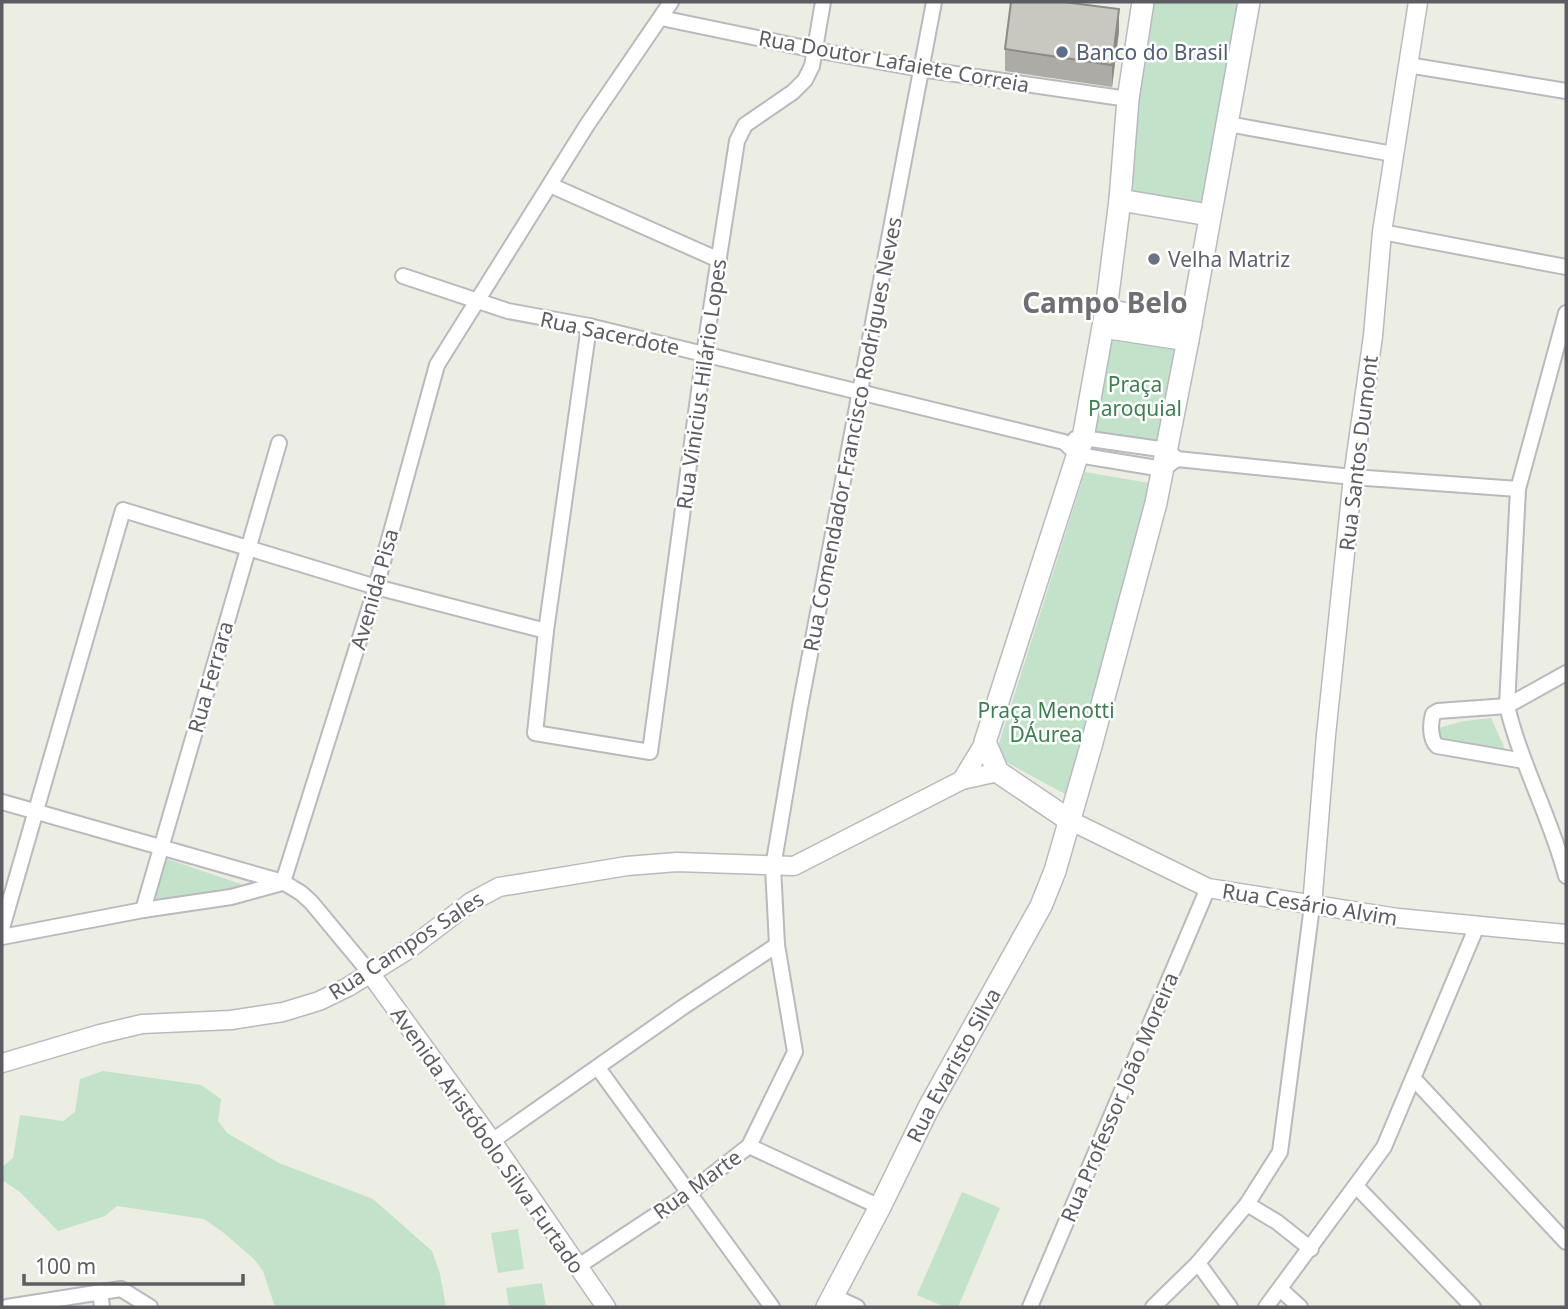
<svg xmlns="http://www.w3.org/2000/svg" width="1568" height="1309" viewBox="0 0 1568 1309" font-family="'Noto Sans',sans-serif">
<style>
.green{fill:#c2e2ca}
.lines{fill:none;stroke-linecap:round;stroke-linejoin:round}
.minor-casing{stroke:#b9b9be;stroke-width:18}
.tertiary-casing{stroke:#b9b9be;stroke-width:21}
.secondary-casing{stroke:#b9bac0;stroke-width:24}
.minor{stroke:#fff;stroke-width:14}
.tertiary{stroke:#fff;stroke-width:18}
.secondary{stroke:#fff;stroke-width:21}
.wall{fill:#acaba5}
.shaded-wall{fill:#8c8b86}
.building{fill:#c8c7c0;stroke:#8c8b86;stroke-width:2}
.service-dot{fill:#5c6f8a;stroke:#fff;stroke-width:2.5}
.worship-dot{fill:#6b7280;stroke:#fff;stroke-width:2.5}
.labels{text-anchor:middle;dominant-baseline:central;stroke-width:5;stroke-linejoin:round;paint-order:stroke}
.service-label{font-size:21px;fill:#4e5e75;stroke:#fff;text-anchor:start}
.street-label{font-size:21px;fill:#5c5d62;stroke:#fff}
.worship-label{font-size:21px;fill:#5b616d;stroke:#fff;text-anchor:start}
.park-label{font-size:21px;fill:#3d8050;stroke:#fff}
.district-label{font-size:28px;font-weight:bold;fill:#6d6f74;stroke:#fff}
</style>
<rect width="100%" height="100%" fill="#ecede3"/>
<g class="green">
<polygon points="1150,2 1241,2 1202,204 1131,193 1137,99"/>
<polygon points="1110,332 1178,342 1163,444 1094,434"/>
<polygon points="1085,472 1155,484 1065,794 995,756"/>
<polygon points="1491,718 1508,756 1445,747 1434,729 1464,721"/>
<polygon points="164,858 247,886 150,903"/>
<polygon points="103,1071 201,1085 221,1099 218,1121 227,1133 279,1163 373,1199 432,1251 440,1274 446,1307 275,1307 263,1271 254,1259 224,1233 204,1219 117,1206 105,1216 58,1231 20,1192 2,1180 2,1167 13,1158 20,1115 63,1121 75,1112 80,1079"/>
<polygon points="962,1192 1000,1208 958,1307 945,1307 917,1295"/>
<polygon points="518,1229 524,1269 498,1273 491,1233"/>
<polygon points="542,1283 546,1307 509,1307 506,1288"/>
</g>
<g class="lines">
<defs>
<g id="minor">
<polyline points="661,18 815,50 921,69 1128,99"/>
<polyline points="1408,65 1566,91"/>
<polyline points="1228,124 1393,154"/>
<polyline points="550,185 719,260"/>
<polyline points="1382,232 1566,267"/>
<polyline points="403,276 508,311 589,326 1064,442 1078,455 1163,469 1177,459"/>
<path d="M1566,313L1518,489L1507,706C1521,765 1551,818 1566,876"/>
<polyline points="589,326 546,631 535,733 650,752 704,354 737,141 745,125 793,92 805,80 812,66 823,2"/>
<polyline points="1075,439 1083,438 1167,450 1177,459 1353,477 1518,489"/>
<path d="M1524,761L1437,746C1430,739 1430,724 1433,714L1438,711L1507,706L1566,673"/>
<polyline points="2,802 283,882 301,893 311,902 370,973"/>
<polyline points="283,882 376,587 437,365 587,125 671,2"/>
<polyline points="143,910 279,443"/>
<polyline points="2,928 123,510 376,587 546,631"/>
<polyline points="2,937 143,910 231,897 282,883"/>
<polyline points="598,1068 772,1307"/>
<polyline points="1413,1078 1566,1242"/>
<polyline points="492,1141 683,1007 777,945"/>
<polyline points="749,1146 880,1207"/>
<polyline points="1356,1186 1473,1307"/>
<polyline points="1247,1204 1277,1222 1311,1249"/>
<polyline points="1198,1263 1230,1307"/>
<polyline points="577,1267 689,1193 749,1146 795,1052 777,945 773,867 800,707 934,2"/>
<polyline points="1280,1289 1300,1307"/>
<polyline points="100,1292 102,1307"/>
<polyline points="833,1296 857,1307"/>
<polyline points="7,1307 121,1289 150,1307"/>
<polyline points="1030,1307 1208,888"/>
<polyline points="1153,1307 1198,1263 1247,1204 1280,1152 1312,906"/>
<polyline points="1266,1307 1384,1147 1477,926"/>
</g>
<g id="tertiary">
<polyline points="962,780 985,742"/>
<polyline points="1069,820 1208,888 1398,918 1566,934"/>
<polyline points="1312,906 1326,735 1353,477 1373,336 1382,232 1418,2"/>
<polyline points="370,973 492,1141 606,1307"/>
<polyline points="2,1063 100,1034 142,1024 231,1020 283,1012 319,1001 348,987 409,949 471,902 499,887 627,866 677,862 794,866 962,780 998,772"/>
</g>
<g id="secondary">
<polyline points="1120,200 1209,215"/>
<polyline points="1106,310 1191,325"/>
<polyline points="1103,327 1188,340"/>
<polyline points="1069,820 998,772 985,742 1083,438 1106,310 1120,200 1128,99 1143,2"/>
<path id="s1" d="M827,1307L880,1207L929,1107L1041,906L1055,871L1091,746L1156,503L1188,340L1249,2"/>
</g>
</defs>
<use href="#minor" class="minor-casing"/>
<use href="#tertiary" class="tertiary-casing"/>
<use href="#secondary" class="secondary-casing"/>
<use href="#minor" class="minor"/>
<use href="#tertiary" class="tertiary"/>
<use href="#secondary" class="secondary"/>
</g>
<polygon class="wall" points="1119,31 1112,87 1005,71 1005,49"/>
<polygon class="shaded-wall" points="1119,9 1119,31 1112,87 1112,65"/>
<polygon class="building" points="1011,2 1064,2 1119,9 1112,65 1005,49"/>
<circle class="service-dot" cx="1062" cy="52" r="7"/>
<circle class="worship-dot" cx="1154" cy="259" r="7"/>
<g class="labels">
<g class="service-label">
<text x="1076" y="52">Banco do Brasil</text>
</g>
<g class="street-label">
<text transform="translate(894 61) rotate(10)">Rua Doutor Lafaiete Correia</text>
<text transform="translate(610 333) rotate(12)">Rua Sacerdote</text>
<text transform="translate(701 384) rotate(-82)">Rua Vinicius Hilário Lopes</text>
<text transform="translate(852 434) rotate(-79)">Rua Comendador Francisco Rodrigues Neves</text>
<text transform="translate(1358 453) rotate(-83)">Rua Santos Dumont</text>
<text transform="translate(374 589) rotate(-74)">Avenida Pisa</text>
<text transform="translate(210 677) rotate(-74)">Rua Ferrara</text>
<text transform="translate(1310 904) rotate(9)">Rua Cesário Alvim</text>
<text transform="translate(406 945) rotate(-33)">Rua Campos Sales</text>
<text stroke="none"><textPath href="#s1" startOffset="273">Rua Evaristo Silva</textPath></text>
<text transform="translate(1119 1097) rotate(-67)">Rua Professor João Moreira</text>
<text transform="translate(488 1140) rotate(55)">Avenida Aristóbolo Silva Furtado</text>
<text transform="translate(697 1184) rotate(-36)">Rua Marte</text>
</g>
<g class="worship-label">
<text x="1168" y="259">Velha Matriz</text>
</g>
<g class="park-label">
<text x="1135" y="384">Praça<tspan x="1135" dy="24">Paroquial</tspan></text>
<text x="1046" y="710">Praça Menotti<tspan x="1046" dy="24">DÁurea</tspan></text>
</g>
<g class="district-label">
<text x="1105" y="302">Campo Belo</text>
</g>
</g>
<rect width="1568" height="1309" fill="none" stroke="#5c5d62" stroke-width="7"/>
<path d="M24 1274v10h219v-10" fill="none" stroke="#5c5d62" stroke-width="3.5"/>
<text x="35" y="1274" font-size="21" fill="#5c5d62" stroke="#ffffff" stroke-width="5" paint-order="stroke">100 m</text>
</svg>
